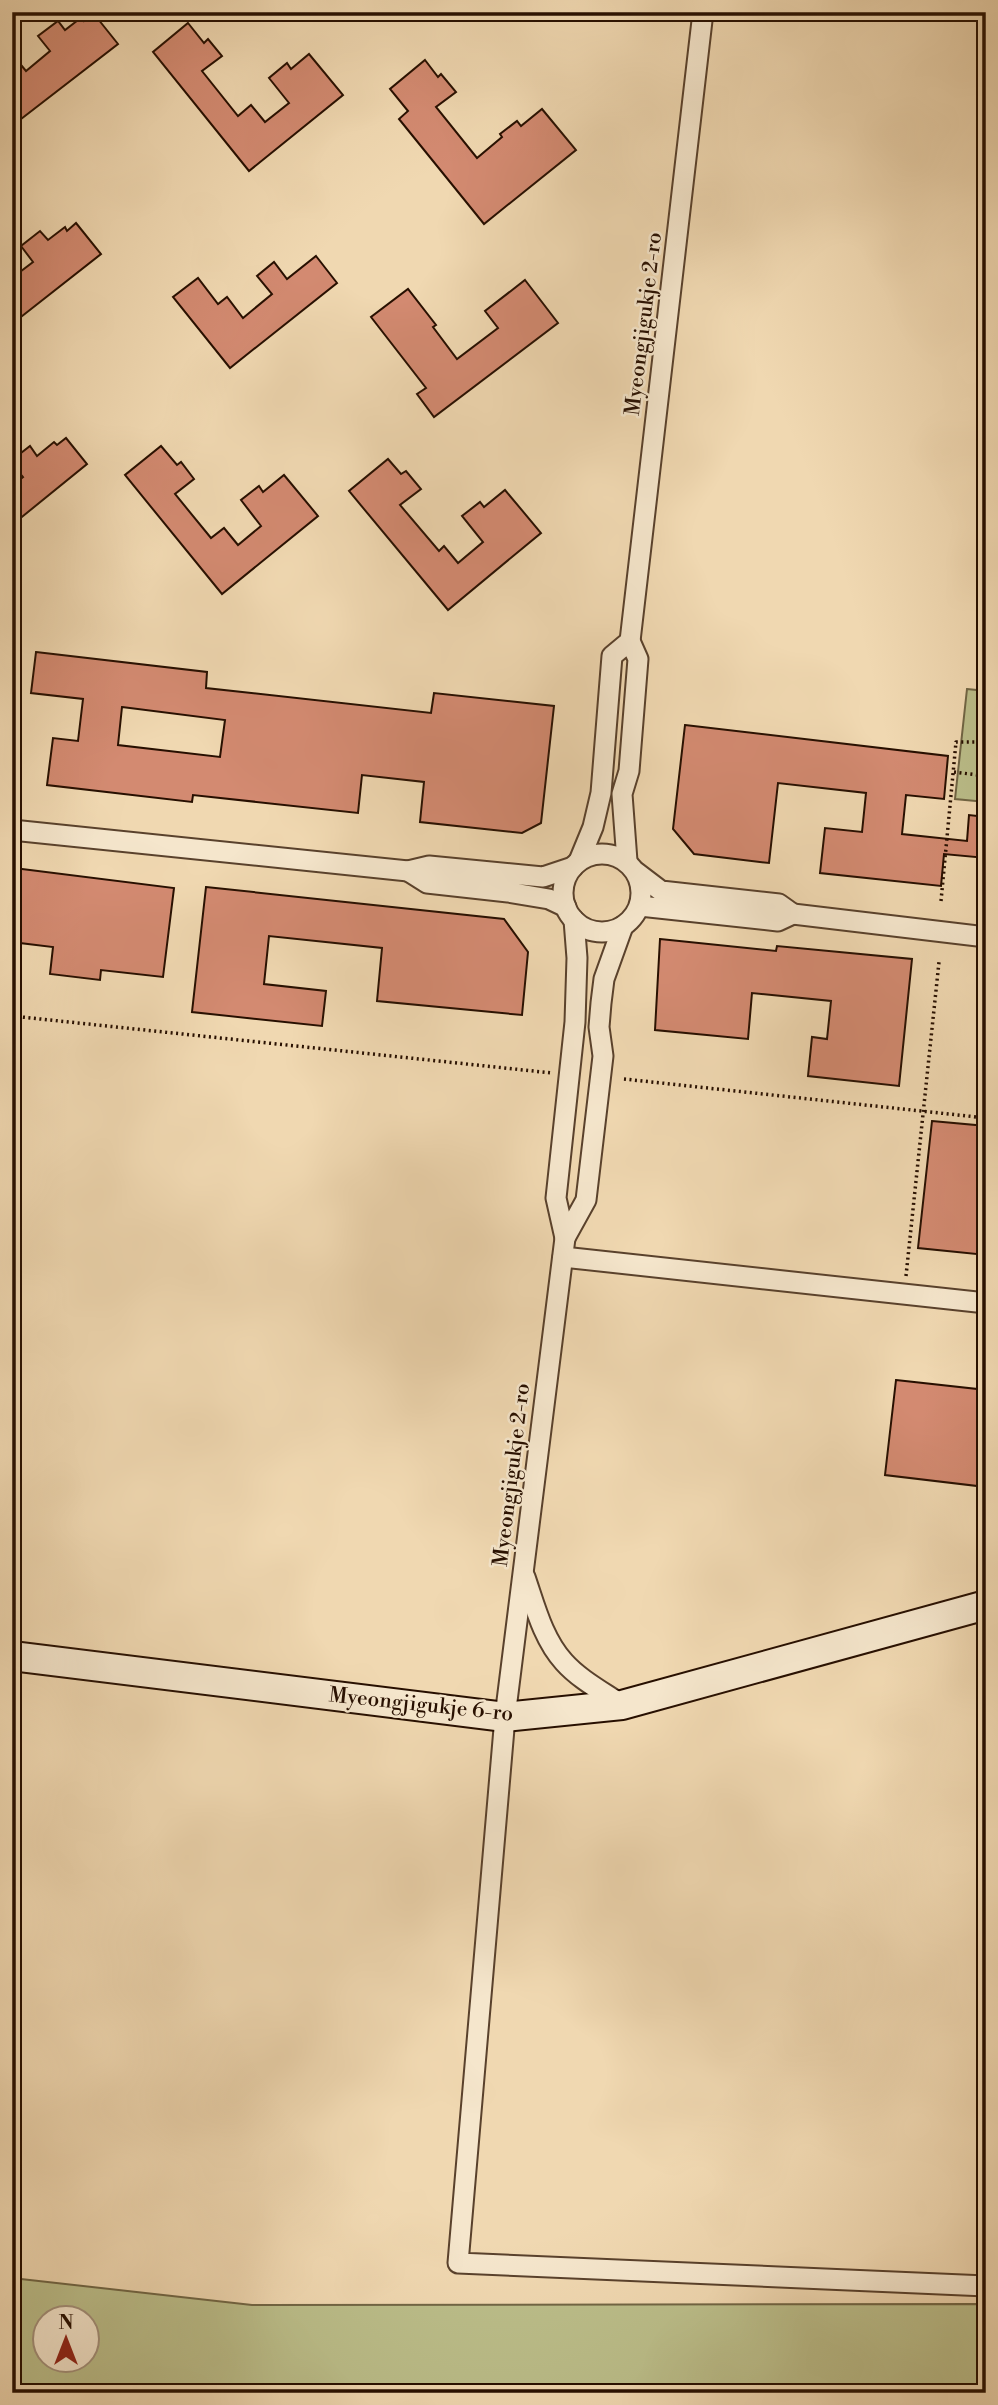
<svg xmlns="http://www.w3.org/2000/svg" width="998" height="2405" viewBox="0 0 998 2405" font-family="'Libre Bodoni',serif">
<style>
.green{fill:#bbbe8a;stroke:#716645;stroke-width:2;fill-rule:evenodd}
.building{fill:#d38a71;stroke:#270f00;stroke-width:2;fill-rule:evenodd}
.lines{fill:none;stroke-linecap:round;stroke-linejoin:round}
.street-casing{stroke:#59412c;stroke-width:23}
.secondary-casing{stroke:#270f00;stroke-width:32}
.path{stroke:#270f00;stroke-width:3.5;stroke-dasharray:2 3.5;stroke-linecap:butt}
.street{stroke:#f5e6cc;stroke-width:19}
.secondary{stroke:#f5e6cc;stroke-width:28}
.labels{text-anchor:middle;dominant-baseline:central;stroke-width:5;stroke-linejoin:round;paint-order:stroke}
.street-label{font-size:21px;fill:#270f00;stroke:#f5e6cc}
</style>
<rect width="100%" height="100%" fill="#f0d8b1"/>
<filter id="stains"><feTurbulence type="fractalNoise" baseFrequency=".00286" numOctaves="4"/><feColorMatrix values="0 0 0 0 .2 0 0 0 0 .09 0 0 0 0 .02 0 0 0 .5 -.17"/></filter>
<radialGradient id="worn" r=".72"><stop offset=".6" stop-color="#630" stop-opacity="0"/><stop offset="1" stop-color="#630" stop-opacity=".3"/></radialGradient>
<g class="green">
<polygon points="967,689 986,691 986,802 955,799"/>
<path d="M12,2278L252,2305L986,2304V2393H12ZM46,2318H88V2360H46Z"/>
</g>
<g class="building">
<polygon points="94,14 118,44 12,126 12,54 26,71 50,51 38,36 58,21 65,30 82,17 84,21"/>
<polygon points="188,23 204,43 208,39 222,56 202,71 238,116 251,105 265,122 289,103 269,78 287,63 291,69 309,54 343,95 249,171 153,52"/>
<polygon points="425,60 438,77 441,74 456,92 436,107 477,158 502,137 500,134 517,121 521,126 542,109 576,150 484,224 399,119 408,111 390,89"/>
<polygon points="76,223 101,254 12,324 12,278 33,262 21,246 40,231 48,240 65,227 67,231"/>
<polygon points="316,256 337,283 230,368 173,297 198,278 218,304 227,297 243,318 272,294 257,276 274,262 287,279"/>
<polygon points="525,280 558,323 434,417 417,394 426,388 371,317 408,289 436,325 433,327 457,359 498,328 485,311"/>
<polygon points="66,438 87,464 12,525 12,486 23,477 12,464 12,460 30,446 37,456 54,442 57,445"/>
<polygon points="161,446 177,465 181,462 194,479 175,494 211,538 224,528 238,545 261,526 241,500 259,486 263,492 284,475 318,516 222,594 125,475"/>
<polygon points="388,459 401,474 406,471 421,489 400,505 439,551 444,546 458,563 483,542 462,516 480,502 484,507 505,490 541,533 448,610 349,491"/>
<path d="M36,652L207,672L206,688L431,713L434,693L554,706L541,823L522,833L420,822L424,782L362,775L358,813L193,795L192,802L47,785L53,738L78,741L83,699L31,693ZM122,707L225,720L220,757L118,745Z"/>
<polygon points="685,725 948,756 944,799 906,795 902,834 967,841 969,815 986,817 986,858 944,854 941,886 820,873 825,828 862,832 866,793 778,783 769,863 694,854 673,829"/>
<polygon points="14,868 174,888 163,977 101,970 100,980 50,974 53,947 12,942"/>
<polygon points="206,887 504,919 528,952 522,1015 377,1001 382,948 269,936 264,984 326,991 322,1026 192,1012"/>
<polygon points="660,939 776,951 777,946 912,959 899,1086 808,1076 812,1037 827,1039 831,1001 752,993 748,1039 655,1030"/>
<polygon points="932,1121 986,1126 986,1255 918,1248"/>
<polygon points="896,1380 986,1390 986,1487 885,1475"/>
</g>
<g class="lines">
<defs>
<g id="street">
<polyline points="630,641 703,12"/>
<polyline points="12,830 408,871"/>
<circle cx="602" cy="893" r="39"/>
<polyline points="579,861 593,827 601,793 612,656 630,641 638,659 629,771 622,794 627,861"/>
<polyline points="636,872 661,891 779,904 793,914 778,921 640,906"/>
<polyline points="566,907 549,899 508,892 427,883 408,871 429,866 543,877 573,867"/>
<polyline points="793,914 986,937"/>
<polyline points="574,920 577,958 575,1022 556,1198 565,1238 586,1200 603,1056 599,1027 601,1003 604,979 623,926"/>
<polyline points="565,1238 505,1717 458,2263 986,2286"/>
<polyline points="563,1257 986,1303"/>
<path d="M525,1577C535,1606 543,1639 564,1662C579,1679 603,1692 622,1705"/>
</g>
<polyline id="secondary" points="12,1656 505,1717 622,1705 986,1605"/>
</defs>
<use href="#street" class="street-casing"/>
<use href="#secondary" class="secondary-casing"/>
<g class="path">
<polyline points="954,772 986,776"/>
<polyline points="941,901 956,742 986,742"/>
<polyline points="12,1016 552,1073"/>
<polyline points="624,1079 986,1118"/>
<polyline points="906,1276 939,962"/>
</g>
<use href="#street" class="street"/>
<use href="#secondary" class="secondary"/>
</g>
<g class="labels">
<g class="street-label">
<text transform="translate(644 324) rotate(-83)">Myeongjigukje 2-ro</text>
<text transform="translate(512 1475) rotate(-83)">Myeongjigukje 2-ro</text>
<text transform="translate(421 1705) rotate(6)">Myeongjigukje 6-ro</text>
</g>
</g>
<rect width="998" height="2405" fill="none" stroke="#f0d8b1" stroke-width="42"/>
<rect x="14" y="14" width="970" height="2377" fill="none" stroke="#270f00" stroke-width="3.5"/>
<rect x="21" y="21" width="956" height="2363" fill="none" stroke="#270f00" stroke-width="2"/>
<g transform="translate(66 2339)"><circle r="33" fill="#f5e6cc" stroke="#a3907a" stroke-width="2"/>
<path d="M0-5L12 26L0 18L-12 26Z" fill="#8f2418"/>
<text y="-10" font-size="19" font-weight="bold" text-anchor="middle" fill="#270f00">N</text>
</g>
<rect width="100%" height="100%" filter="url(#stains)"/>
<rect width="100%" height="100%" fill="url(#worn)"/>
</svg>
